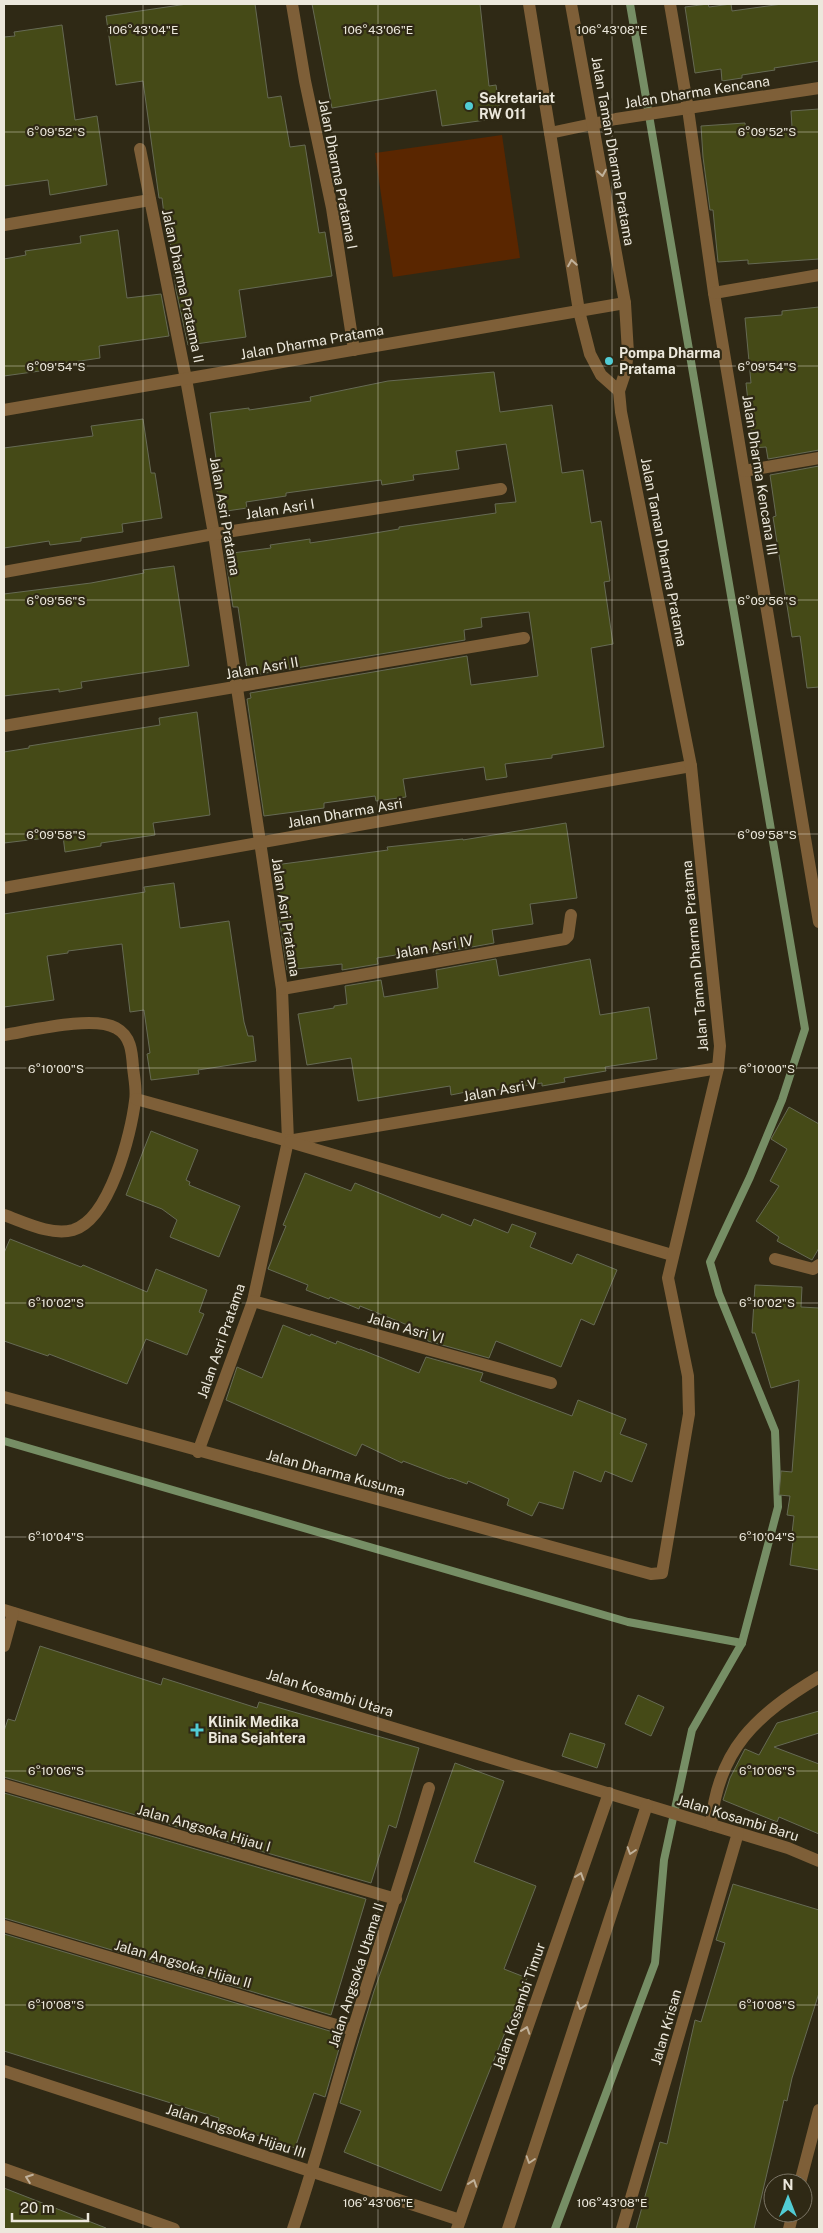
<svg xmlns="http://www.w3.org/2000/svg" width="823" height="2233" viewBox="0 0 823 2233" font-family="'Public Sans',sans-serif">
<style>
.garden{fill:#5a2600}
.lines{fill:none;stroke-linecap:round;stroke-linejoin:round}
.stream{stroke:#768e65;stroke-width:8}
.building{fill:#454a17;stroke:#666a54}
.minor{stroke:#7e5f38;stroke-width:12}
.oneway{stroke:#c0b19a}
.ticks{fill:none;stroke:#ece8dc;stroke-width:1;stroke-opacity:0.45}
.poi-dot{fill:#51ccd4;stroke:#2f2915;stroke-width:2}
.labels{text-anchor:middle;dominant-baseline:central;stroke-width:4.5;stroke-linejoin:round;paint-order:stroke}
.street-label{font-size:14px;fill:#ece8dc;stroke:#2f2915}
.poi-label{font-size:14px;font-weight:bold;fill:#ece8dc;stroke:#2f2915;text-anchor:start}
.ticks-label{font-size:12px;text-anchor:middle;fill:#ece8dc;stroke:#2f2915;stroke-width:4.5;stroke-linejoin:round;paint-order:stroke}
</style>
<rect width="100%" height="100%" fill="#2f2915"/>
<polygon class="garden" points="502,135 520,258 393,277 375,153"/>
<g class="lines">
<g class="stream">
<polyline points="4,1441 628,1622 742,1643"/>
<polyline points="555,2229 655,1963 664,1860 692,1730 742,1643 778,1507 775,1431 719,1294 710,1262 750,1177 782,1100 805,1029 630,4"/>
</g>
</g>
<g class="building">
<polygon points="187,4 255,4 268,98 281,96 290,147 305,145 319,233 325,232 332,276 239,290 246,337 188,345 176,290 168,223 165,223 162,198 159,198 143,81 116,85 106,16"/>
<polygon points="312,4 480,4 489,86 496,85 501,118 442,126 436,90 332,108"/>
<polygon points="708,4 709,7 731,4 732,11 782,4 819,4 819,61 774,68 775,70 742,75 742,78 722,81 721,69 695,73 685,7"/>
<polygon points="62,25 75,120 97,116 107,185 50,195 48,180 4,186 4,37 15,36 14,32"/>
<polygon points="819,109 819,259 748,264 748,260 718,262 713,210 710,210 703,157 701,126 745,123 746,130 792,127 791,111"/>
<polygon points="118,230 127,298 161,294 169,336 99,346 100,358 40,367 40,371 4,376 4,259 26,255 25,251 81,243 80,236"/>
<polygon points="819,307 819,450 768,459 766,447 753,448 746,383 751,383 745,318 782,315 782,311"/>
<polygon points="494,372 500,412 552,405 562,473 583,470 591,523 601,521 610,581 604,582 613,644 591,648 604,747 552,755 552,758 505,764 507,777 486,780 484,767 403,779 406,797 376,801 375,796 324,803 324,808 264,816 247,699 251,698 250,693 467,656 471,685 538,676 529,612 481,618 482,627 464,630 465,640 248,676 238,607 233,607 225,554 271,548 270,545 310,539 310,543 369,534 399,529 399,527 496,513 495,504 516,502 506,444 456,451 459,469 413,475 414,480 382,485 381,480 286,493 286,496 246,502 247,508 220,512 213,460 216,459 210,413 249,408 249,410 311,401 310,397 388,381"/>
<polygon points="143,419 151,473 155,473 162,518 122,524 123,532 81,538 81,541 50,545 49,541 4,548 4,448 93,436 91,426"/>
<polygon points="819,466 819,687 807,688 800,636 792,637 773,517 776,516 770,475"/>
<polygon points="174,566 189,666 81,682 82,688 59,692 59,689 4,696 4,594 91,583 144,573 143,570"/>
<polygon points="197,712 210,815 153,823 155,835 101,843 101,846 65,852 63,836 4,843 4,752 29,748 29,746 160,725 159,718"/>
<polygon points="566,823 577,898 530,904 533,924 492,930 494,943 433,954 433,949 377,958 378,964 342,970 342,964 287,970 279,917 283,916 275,865 388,850 387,847 463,839 463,840"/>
<polygon points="174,883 180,928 229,921 244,1022 248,1036 253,1036 256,1061 198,1070 199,1074 151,1080 147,1054 150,1053 144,1010 130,1012 122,944 68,951 68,953 47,956 54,1000 4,1007 4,914 145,892 144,887"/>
<polygon points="496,959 499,976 590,959 600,1015 649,1007 657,1059 605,1067 606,1071 564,1078 565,1082 542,1086 542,1083 491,1091 492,1093 472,1097 471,1091 451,1095 450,1086 358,1101 351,1058 307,1065 298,1014 334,1008 334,1006 347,1004 345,986 381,980 384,997 438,988 436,970"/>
<polygon points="789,1107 819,1124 819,1248 812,1260 777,1241 779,1237 756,1221 779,1186 770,1181 787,1149 771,1139"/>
<polygon points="151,1131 198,1150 186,1180 190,1182 189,1185 240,1206 219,1257 170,1237 177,1220 162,1209 126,1195"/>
<polygon points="305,1173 351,1191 355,1183 440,1218 442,1214 471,1226 474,1219 508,1233 512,1224 536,1233 530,1247 572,1264 577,1254 617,1270 594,1325 581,1319 561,1367 496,1341 489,1358 428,1341 425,1332 360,1306 359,1309 330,1297 329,1299 306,1290 308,1285 268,1269 286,1226 283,1225"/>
<polygon points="10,1239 81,1267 83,1265 147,1292 156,1269 207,1290 199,1312 204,1314 187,1355 146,1339 127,1384 49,1354 48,1356 4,1341 4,1253"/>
<polygon points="755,1285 802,1287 801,1307 819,1308 819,1570 790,1565 794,1533 792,1533 794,1516 787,1515 790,1496 779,1495 781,1471 792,1472 799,1380 771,1388 755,1333 752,1333"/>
<polygon points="283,1325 310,1336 311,1334 336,1344 337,1341 360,1350 360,1349 419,1373 426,1357 483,1373 480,1381 572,1416 578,1400 626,1419 620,1434 647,1444 632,1482 605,1471 601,1482 574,1471 563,1509 539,1502 532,1516 507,1505 509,1499 468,1481 467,1484 451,1478 450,1479 403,1461 402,1463 362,1444 356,1456 226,1400 237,1367 262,1378"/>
<polygon points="40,1646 161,1685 163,1678 257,1708 259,1702 419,1748 396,1828 389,1825 371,1883 4,1777 4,1731 8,1719 15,1721"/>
<polygon points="638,1695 664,1707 651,1736 625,1724"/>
<polygon points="819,1711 819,1733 774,1747 819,1764 819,1834 779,1817 777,1822 723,1800 730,1778 745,1749 759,1755 777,1723"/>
<polygon points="570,1733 605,1744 597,1768 562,1756"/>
<polygon points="455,1763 504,1781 474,1862 536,1886 504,1969 527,1978 441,2191 344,2152 361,2111 340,2103 374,1991"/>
<polygon points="4,1793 366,1899 331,2015 4,1918"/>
<polygon points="733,1884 819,1910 819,1993 792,2078 787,2101 784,2100 754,2229 636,2229 660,2142 667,2144 695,2020 701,2022 725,1943 716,1940"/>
<polygon points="4,1934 343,2035 325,2097 314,2093 295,2148 218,2122 219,2118 4,2051"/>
<polygon points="4,2188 106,2228 106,2229 4,2229"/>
</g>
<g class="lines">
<g class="minor">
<polyline points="292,4 305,81 332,208 354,350"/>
<polyline points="529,4 579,311 590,354 601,375 619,391"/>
<polyline points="670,4 688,109 714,293 819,922"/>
<polyline points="550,133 616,119 819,88"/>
<polyline points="140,149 186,379 214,534 282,989 288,1141 253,1301 198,1452"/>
<polyline points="4,225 150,200"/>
<polyline points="714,293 819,275"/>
<polyline points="4,410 625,303"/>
<polyline points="744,471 819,458"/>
<polyline points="4,572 214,534 501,489"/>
<polyline points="4,726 524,638"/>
<polyline points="4,888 691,766"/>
<polyline points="282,989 565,939 568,936 571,915"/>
<path d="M4,1035C30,1031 93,1015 116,1028C131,1036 132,1052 133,1067C134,1078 137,1090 135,1101C131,1134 110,1219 73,1230C51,1236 24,1222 4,1215"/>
<polyline points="136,1099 288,1141 718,1068"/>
<polyline points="290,1142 672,1255"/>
<polyline points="775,1259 813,1269 819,1265"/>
<polyline points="253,1301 551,1383"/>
<polyline points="4,1397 651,1574 662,1573 689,1414 688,1376 668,1278 718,1068 720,1046 691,766 621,412 619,391 625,373 628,353 625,303 571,4"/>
<polyline points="4,1610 788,1848 819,1861"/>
<polyline points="4,1646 13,1613"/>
<polyline points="4,1785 396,1899"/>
<path d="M711,1825C718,1749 756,1715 819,1677"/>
<polyline points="4,1926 353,2030"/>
<polyline points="4,2071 460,2220"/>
<polyline points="4,2169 174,2229"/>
<polyline points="800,2183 819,2110"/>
<path d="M293,2229C315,2164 333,2097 353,2030C378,1949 405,1869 429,1788"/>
<polyline points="457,2229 609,1793"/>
<polyline points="508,2229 647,1805"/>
<polyline points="622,2229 738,1833"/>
<polyline points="789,2229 793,2213"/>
</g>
</g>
<defs><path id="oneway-chevron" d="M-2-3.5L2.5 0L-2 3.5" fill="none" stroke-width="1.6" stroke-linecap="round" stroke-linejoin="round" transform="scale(1.25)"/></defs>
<g class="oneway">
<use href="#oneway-chevron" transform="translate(602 173) rotate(80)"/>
<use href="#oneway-chevron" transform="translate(572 263) rotate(-99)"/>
<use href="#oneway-chevron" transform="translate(631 1851) rotate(108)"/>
<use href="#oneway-chevron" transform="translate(580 1876) rotate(-71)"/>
<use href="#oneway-chevron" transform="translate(581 2006) rotate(108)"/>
<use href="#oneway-chevron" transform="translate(526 2030) rotate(-71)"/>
<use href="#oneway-chevron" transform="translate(530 2160) rotate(108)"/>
<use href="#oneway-chevron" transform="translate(29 2178) rotate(-160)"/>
<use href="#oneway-chevron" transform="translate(473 2183) rotate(-71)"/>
</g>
<path class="ticks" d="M143,4V2229M378,4V2229M612,4V2229M4,132H819M4,366H819M4,600H819M4,834H819M4,1068H819M4,1303H819M4,1537H819M4,1771H819M4,2005H819"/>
<g class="poi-dot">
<circle cx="469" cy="106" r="5"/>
<circle cx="609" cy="361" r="5"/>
<path d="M194.5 1722.5h5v5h5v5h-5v5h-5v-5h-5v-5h5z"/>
</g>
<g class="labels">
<g class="street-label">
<text transform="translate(697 92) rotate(-9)">Jalan Dharma Kencana</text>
<text transform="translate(613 151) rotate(80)">Jalan Taman Dharma Pratama</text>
<text transform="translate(338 174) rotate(79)">Jalan Dharma Pratama I</text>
<text transform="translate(183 286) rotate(78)">Jalan Dharma Pratama II</text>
<text transform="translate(312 342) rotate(-10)">Jalan Dharma Pratama</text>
<text transform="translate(760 475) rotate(81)">Jalan Dharma Kencana III</text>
<text transform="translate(280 509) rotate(-9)">Jalan Asri I</text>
<text transform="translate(225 516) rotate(80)">Jalan Asri Pratama</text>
<text transform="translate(664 552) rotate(79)">Jalan Taman Dharma Pratama</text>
<text transform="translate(262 668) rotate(-10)">Jalan Asri II</text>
<text transform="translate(345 813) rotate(-10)">Jalan Dharma Asri</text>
<text transform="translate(286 917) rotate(81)">Jalan Asri Pratama</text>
<text transform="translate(434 947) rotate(-10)">Jalan Asri IV</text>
<text transform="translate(695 956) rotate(-95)">Jalan Taman Dharma Pratama</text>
<text transform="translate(500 1090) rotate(-10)">Jalan Asri V</text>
<text transform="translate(406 1328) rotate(16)">Jalan Asri VI</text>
<text transform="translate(221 1341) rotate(-71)">Jalan Asri Pratama</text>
<text transform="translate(336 1473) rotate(15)">Jalan Dharma Kusuma</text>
<text transform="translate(330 1693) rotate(17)">Jalan Kosambi Utara</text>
<text transform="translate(738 1818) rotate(17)">Jalan Kosambi Baru</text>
<text transform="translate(204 1828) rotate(16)">Jalan Angsoka Hijau I</text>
<text transform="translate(183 1964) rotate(16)">Jalan Angsoka Hijau II</text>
<text transform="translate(356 1975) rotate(-72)">Jalan Angsoka Utama II</text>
<text transform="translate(519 2006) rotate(-71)">Jalan Kosambi Timur</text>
<text transform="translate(666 2027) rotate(-74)">Jalan Krisan</text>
<text transform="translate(236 2131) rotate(18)">Jalan Angsoka Hijau III</text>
</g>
<g class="poi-label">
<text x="479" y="98">Sekretariat<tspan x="479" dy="16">RW 011</tspan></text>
<text x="619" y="353">Pompa Dharma<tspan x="619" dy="16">Pratama</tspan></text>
<text x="208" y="1722">Klinik Medika<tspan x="208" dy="16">Bina Sejahtera</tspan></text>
</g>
</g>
<g class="ticks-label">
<text x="143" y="34">106°43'04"E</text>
<text x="378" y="34">106°43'06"E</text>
<text x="612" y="34">106°43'08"E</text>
<text x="56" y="136">6°09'52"S</text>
<text x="767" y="136">6°09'52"S</text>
<text x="56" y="371">6°09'54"S</text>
<text x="767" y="371">6°09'54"S</text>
<text x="56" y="605">6°09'56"S</text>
<text x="767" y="605">6°09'56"S</text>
<text x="56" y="839">6°09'58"S</text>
<text x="767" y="839">6°09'58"S</text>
<text x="56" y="1073">6°10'00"S</text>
<text x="767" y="1073">6°10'00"S</text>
<text x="56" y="1307">6°10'02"S</text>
<text x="767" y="1307">6°10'02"S</text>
<text x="56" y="1541">6°10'04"S</text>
<text x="767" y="1541">6°10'04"S</text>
<text x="56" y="1775">6°10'06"S</text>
<text x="767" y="1775">6°10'06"S</text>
<text x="56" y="2009">6°10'08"S</text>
<text x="767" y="2009">6°10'08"S</text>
<text x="378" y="2207">106°43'06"E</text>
<text x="612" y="2207">106°43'08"E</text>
</g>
<rect width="823" height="2233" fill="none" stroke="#ece8dc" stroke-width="10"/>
<g transform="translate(788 2198)"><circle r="24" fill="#2f2915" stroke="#7b7565"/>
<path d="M0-4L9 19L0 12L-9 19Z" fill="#51ccd4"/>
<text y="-8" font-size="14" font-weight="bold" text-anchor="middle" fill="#ece8dc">N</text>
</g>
<path d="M12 2213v8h76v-8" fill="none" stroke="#ece8dc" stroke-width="2.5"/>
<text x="20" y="2213" font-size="15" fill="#ece8dc" stroke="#2f2915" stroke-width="4" paint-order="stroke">20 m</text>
</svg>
